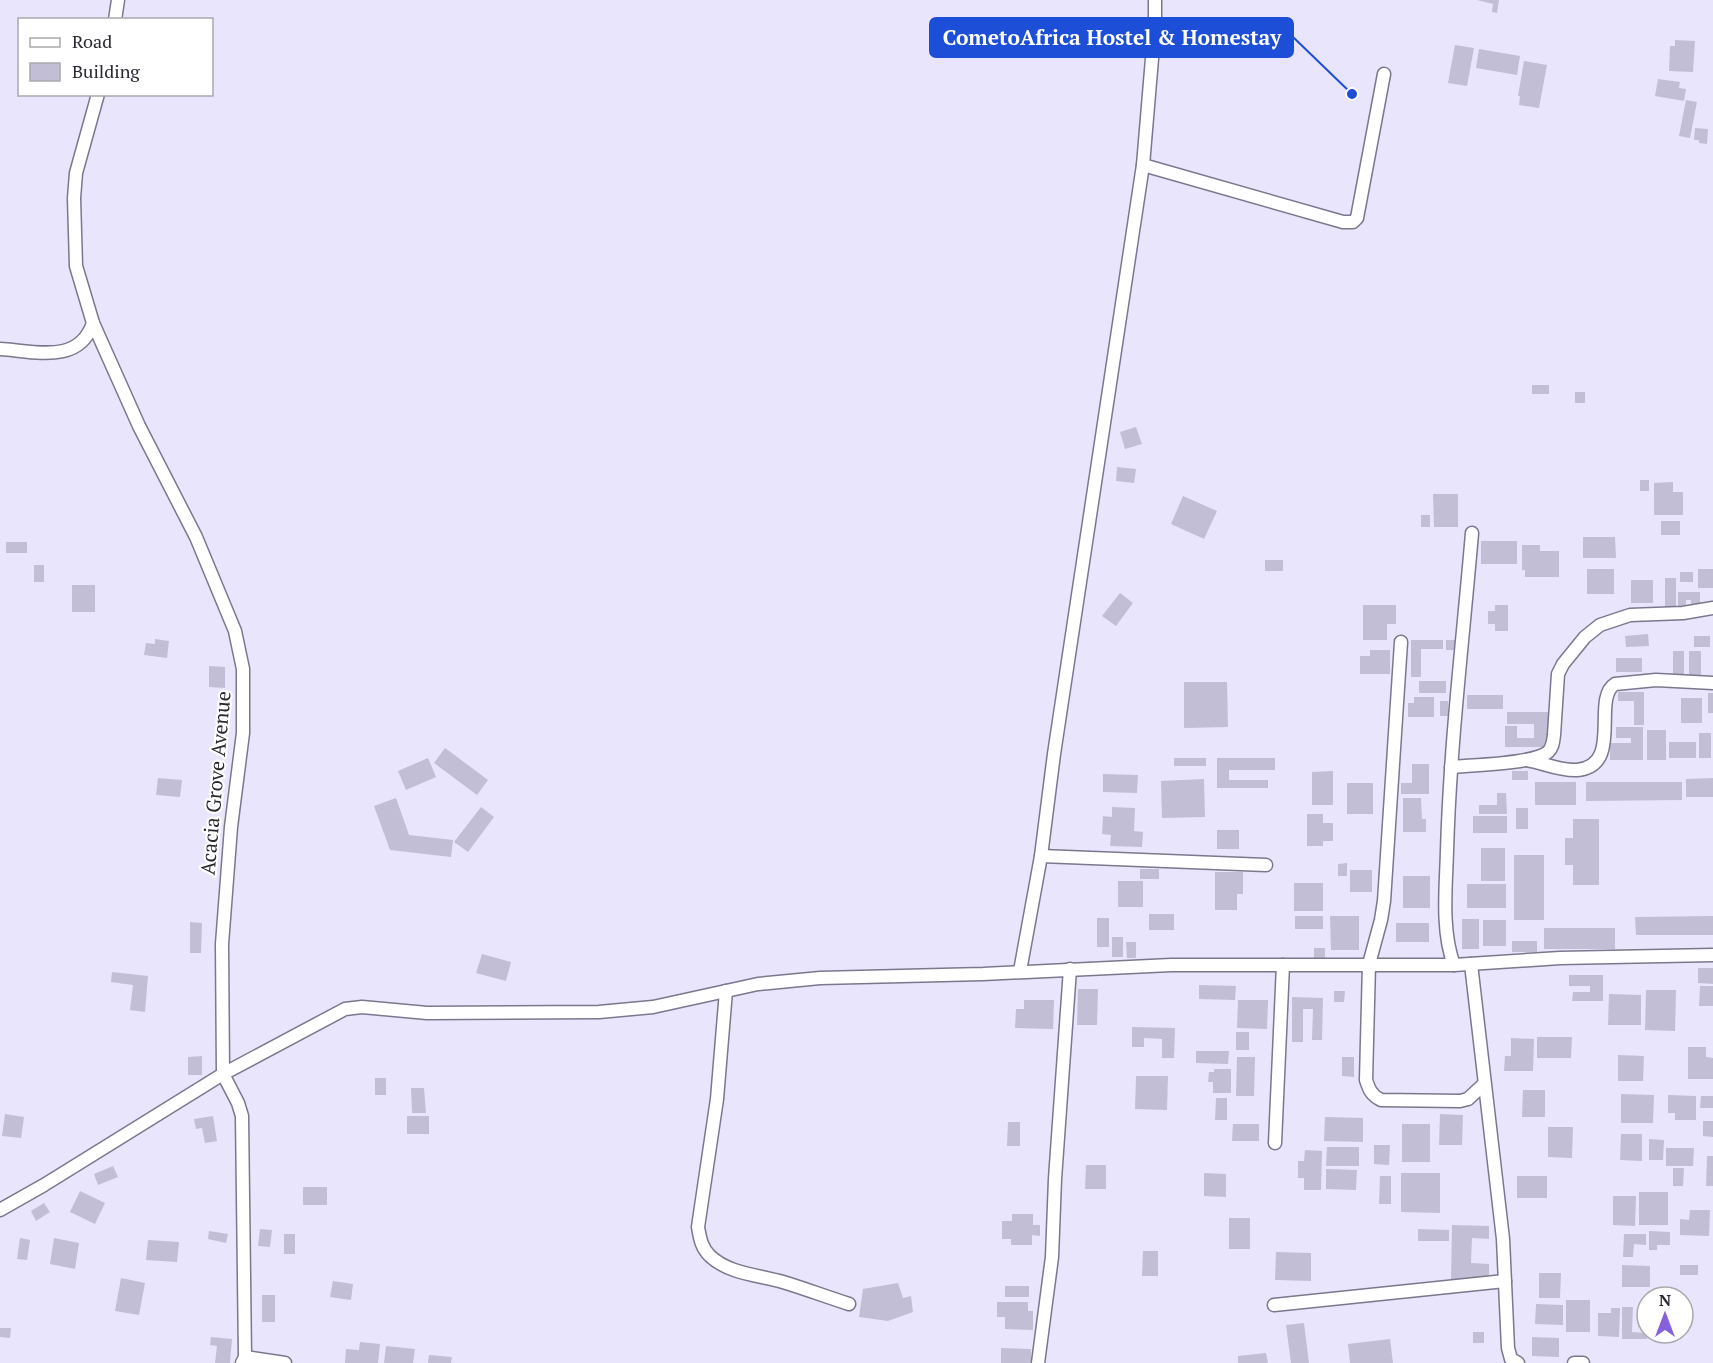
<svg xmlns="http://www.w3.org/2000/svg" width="1713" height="1363" viewBox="0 0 1713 1363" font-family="'PT Serif',serif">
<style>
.building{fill:#c2bed5}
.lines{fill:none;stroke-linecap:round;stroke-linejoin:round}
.street-casing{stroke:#7b778c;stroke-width:15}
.street{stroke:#fff;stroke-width:12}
.labels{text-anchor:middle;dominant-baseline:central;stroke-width:4.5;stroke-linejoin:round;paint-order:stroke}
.street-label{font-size:20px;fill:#292730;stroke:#fff}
.leader{fill:none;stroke:#1d4ed8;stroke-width:2}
.callout-dot{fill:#1d4ed8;stroke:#fff;stroke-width:2}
.callout{fill:#1d4ed8;stroke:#1d4ed8;stroke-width:2}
.callout-label{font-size:21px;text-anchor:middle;font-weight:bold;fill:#fff}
</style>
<rect width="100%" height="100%" fill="#e9e5fd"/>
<g class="building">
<polygon points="1477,0 1499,0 1497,13 1492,12 1493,4"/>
<polygon points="1675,40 1695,41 1693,72 1669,71 1670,46 1675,46"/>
<polygon points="1455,45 1474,48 1467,86 1448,83"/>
<polygon points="1479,49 1520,56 1517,75 1476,68"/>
<polygon points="1524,61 1547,65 1539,108 1519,105 1520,96 1518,96"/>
<polygon points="1658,79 1680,82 1679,88 1686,89 1684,101 1655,96"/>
<polygon points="1686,100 1697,102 1690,138 1679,136"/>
<polygon points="1695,128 1708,129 1707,144 1699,143 1699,140 1694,140"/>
<rect x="1532" y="385" width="17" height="9"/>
<rect x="1575" y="392" width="10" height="11"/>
<polygon points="1136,427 1142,444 1125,449 1120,432"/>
<polygon points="1117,467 1136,469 1134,483 1116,481"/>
<rect x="1640" y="480" width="9" height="11"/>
<polygon points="1673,482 1673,492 1683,492 1683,515 1654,515 1654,483"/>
<polygon points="1433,494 1458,494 1458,527 1434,527"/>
<polygon points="1183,496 1217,511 1204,539 1171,524"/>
<rect x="1421" y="515" width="9" height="12"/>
<rect x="1661" y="521" width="19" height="14"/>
<polygon points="1583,537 1615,537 1616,558 1583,558"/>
<rect x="1481" y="541" width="36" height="23"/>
<rect x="6" y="542" width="21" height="11"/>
<polygon points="1522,545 1540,545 1540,551 1559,551 1559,577 1525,577 1525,570 1522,570"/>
<rect x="1265" y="560" width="18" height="11"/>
<rect x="34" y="565" width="10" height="17"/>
<rect x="1587" y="569" width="27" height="25"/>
<rect x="1698" y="569" width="15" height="19"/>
<rect x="1680" y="572" width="13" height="10"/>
<rect x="1665" y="578" width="11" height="31"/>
<rect x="1631" y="580" width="22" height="23"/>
<rect x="72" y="585" width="23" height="27"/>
<polygon points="1678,592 1700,592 1700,605 1691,605 1691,600 1686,600 1686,609 1678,609"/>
<polygon points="1120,593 1133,603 1116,626 1102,616"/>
<polygon points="1363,605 1396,605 1396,624 1387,624 1387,640 1363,640"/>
<polygon points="1495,605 1508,605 1508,631 1495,631 1495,624 1488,624 1488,611 1495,611"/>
<polygon points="1648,634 1649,646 1626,647 1625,636"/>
<rect x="1694" y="636" width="16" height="11"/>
<polygon points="155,639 169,641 167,658 144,655 146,643 155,644"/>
<polygon points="1411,640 1443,640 1443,649 1421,649 1421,677 1411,677"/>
<rect x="1446" y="640" width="10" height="10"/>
<polygon points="1370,650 1390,650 1390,674 1360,674 1360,656 1370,656"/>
<rect x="1673" y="651" width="11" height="24"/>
<rect x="1689" y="651" width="12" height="28"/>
<rect x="1616" y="658" width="26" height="14"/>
<polygon points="209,666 225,667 225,688 209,687"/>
<rect x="1419" y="681" width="27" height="12"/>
<polygon points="1184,682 1227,682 1228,727 1184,728"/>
<polygon points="1618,692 1644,692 1644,725 1634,725 1634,701 1618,701"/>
<rect x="1708" y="693" width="5" height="20"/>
<rect x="1467" y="695" width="36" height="14"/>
<polygon points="1414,697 1434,697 1434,717 1408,717 1408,703 1414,703"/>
<rect x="1681" y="698" width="21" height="25"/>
<rect x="1440" y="701" width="8" height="15"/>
<polygon points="1507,712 1548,712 1548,747 1505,747 1505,726 1517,726 1517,738 1534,738 1534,724 1507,724"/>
<polygon points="1616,727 1643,727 1643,760 1610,760 1610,743 1631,743 1631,738 1616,738"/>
<rect x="1647" y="730" width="19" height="30"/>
<rect x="1699" y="733" width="12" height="25"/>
<rect x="1669" y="742" width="27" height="16"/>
<polygon points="445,748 488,780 477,795 434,763"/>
<polygon points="428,758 436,777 406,790 398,771"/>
<rect x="1174" y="758" width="32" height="8"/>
<polygon points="1217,758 1275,758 1275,770 1229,770 1229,780 1268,780 1268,788 1217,788"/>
<polygon points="1412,764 1429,764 1429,794 1401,794 1401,783 1412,783"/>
<polygon points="1333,771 1333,805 1312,805 1312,772"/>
<rect x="1512" y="771" width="16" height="9"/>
<polygon points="1103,774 1138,775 1137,793 1103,792"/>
<polygon points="158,778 182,780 180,797 156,795"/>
<polygon points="1713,778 1713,797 1686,797 1686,779"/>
<polygon points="1204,779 1205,817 1162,818 1161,781"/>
<rect x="1535" y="782" width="41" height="23"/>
<polygon points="1586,782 1682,782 1682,800 1586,801"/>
<rect x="1347" y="783" width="26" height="31"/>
<polygon points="1497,793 1506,793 1507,814 1479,814 1479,805 1497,805"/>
<polygon points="396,798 409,835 453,840 451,857 390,850 374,806"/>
<polygon points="1403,798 1421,798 1422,819 1426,819 1426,832 1403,832"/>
<polygon points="481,807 494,817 468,852 454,842"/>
<polygon points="1112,807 1135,808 1134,831 1143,832 1142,847 1110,846 1111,835 1102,834 1103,816 1112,817"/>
<rect x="1516" y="808" width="12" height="21"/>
<polygon points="1307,814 1323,814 1323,823 1333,823 1333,841 1323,841 1323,846 1307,846"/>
<rect x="1473" y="816" width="34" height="17"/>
<polygon points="1573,819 1599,819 1599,885 1573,885 1573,865 1565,865 1565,838 1573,838"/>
<rect x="1217" y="830" width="22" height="19"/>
<rect x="1481" y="848" width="24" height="33"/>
<rect x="1514" y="855" width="30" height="65"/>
<polygon points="1347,863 1347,876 1338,876 1338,864"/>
<rect x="1140" y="869" width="19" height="10"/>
<rect x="1350" y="870" width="22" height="22"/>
<polygon points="1215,872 1243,872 1243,894 1237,894 1237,910 1215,910"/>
<rect x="1403" y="876" width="27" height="32"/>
<rect x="1118" y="881" width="25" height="26"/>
<rect x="1294" y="883" width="29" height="28"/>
<rect x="1467" y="884" width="39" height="24"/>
<rect x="1149" y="914" width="25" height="16"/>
<rect x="1295" y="916" width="28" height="13"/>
<polygon points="1330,916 1359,916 1359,950 1331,950"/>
<polygon points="1713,916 1713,935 1636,935 1635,917"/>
<rect x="1097" y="918" width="12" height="29"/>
<rect x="1462" y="919" width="17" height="30"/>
<rect x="1483" y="920" width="23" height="26"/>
<polygon points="190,922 202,923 201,953 190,953"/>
<rect x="1396" y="923" width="33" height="19"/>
<rect x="1544" y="928" width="71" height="21"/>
<rect x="1112" y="937" width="11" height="20"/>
<rect x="1512" y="941" width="25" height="11"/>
<polygon points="1126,942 1136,942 1136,958 1127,958"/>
<rect x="1314" y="948" width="11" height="13"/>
<polygon points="482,954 511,962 506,981 476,973"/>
<polygon points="1698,968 1713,968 1713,984 1698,983"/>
<polygon points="112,972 148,976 145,1012 130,1010 133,985 111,982"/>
<polygon points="1569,975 1603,975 1603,1001 1572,1001 1573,992 1590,992 1590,986 1569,986"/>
<polygon points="1199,985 1236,986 1235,1000 1199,999"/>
<polygon points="1700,986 1713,986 1713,1006 1699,1006"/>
<polygon points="1078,989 1098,989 1097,1025 1077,1025"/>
<polygon points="1646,990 1676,990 1675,1031 1645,1030"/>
<polygon points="1334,991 1345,991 1344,1002 1334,1002"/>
<polygon points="1609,994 1641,995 1641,1025 1608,1025"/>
<polygon points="1292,997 1323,998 1322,1040 1312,1040 1313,1009 1303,1009 1303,1042 1292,1042"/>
<polygon points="1024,1000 1054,1000 1053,1029 1015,1028 1016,1009 1024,1009"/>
<polygon points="1238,1000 1268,1000 1267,1029 1237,1028"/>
<polygon points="1132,1027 1175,1028 1174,1058 1162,1058 1162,1039 1144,1038 1144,1047 1132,1047"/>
<rect x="1236" y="1032" width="13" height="18"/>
<polygon points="1537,1037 1572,1037 1571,1058 1537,1058"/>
<polygon points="1511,1038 1534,1039 1533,1071 1504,1071 1505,1056 1511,1056"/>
<polygon points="1688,1047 1706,1047 1706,1057 1713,1058 1713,1079 1688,1079"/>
<polygon points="1196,1051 1229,1051 1228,1064 1196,1063"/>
<polygon points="1618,1055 1644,1056 1643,1081 1618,1081"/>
<polygon points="202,1056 202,1075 188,1075 188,1057"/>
<polygon points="1237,1057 1255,1057 1254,1096 1236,1096"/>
<polygon points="1342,1057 1354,1057 1354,1077 1342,1076"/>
<polygon points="1214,1069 1231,1069 1231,1093 1213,1093 1213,1082 1208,1082 1209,1072 1214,1072"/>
<polygon points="1136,1076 1168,1076 1167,1110 1135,1109"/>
<rect x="375" y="1078" width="11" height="17"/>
<polygon points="411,1088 424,1088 426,1113 412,1113"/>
<polygon points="1523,1090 1545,1090 1545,1117 1522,1117"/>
<polygon points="1621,1094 1654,1095 1653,1123 1621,1123"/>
<polygon points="1668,1095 1696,1096 1696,1120 1675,1120 1675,1113 1668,1113"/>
<polygon points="1701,1096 1713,1096 1713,1108 1700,1108"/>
<polygon points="1216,1098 1227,1098 1227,1120 1215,1120"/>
<polygon points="5,1114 24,1117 21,1138 2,1136"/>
<polygon points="1440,1114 1463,1115 1462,1145 1439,1145"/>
<polygon points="213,1116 217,1141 205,1143 202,1128 196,1129 194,1119"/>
<rect x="407" y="1116" width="22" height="18"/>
<polygon points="1325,1117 1363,1118 1363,1142 1324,1141"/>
<polygon points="1703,1121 1713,1121 1713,1137 1703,1136"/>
<polygon points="1008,1122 1020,1122 1020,1146 1007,1146"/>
<polygon points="1233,1124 1259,1124 1259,1141 1232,1141"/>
<rect x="1402" y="1124" width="28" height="38"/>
<polygon points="1548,1127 1573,1127 1572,1158 1548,1157"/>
<polygon points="1621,1134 1642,1134 1642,1161 1620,1160"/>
<polygon points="1649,1139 1664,1140 1663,1160 1649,1160"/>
<polygon points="1374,1145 1390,1145 1389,1165 1374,1164"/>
<polygon points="1327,1147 1359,1147 1359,1166 1326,1166"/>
<polygon points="1666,1148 1694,1148 1693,1166 1666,1166"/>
<polygon points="1305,1150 1322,1151 1321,1190 1304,1190 1304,1178 1298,1178 1298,1161 1304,1161"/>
<polygon points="1707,1156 1713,1156 1713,1186 1706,1186"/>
<polygon points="1086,1165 1106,1165 1106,1189 1085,1189"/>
<polygon points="113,1166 118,1177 98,1185 94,1174"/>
<polygon points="1673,1168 1684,1168 1683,1186 1673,1186"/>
<polygon points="1326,1169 1357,1170 1356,1190 1326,1189"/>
<polygon points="1204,1173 1226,1174 1226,1197 1204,1196"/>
<polygon points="1401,1173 1440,1173 1440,1213 1401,1212"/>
<polygon points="1380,1176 1391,1176 1391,1204 1379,1204"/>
<rect x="1517" y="1176" width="30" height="22"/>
<rect x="303" y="1187" width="24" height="18"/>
<polygon points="80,1191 105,1203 95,1224 70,1212"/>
<rect x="1639" y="1192" width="29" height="33"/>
<polygon points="1613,1196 1636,1196 1635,1226 1613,1225"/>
<polygon points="44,1203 50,1212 36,1221 31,1211"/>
<polygon points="1690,1210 1710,1210 1709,1236 1680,1235 1680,1219 1689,1220"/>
<polygon points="1012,1214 1033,1214 1033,1225 1040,1225 1040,1236 1032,1235 1032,1245 1011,1245 1011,1239 1002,1239 1002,1221 1012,1221"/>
<rect x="1229" y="1218" width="21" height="31"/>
<polygon points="1452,1225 1489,1226 1489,1239 1472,1238 1471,1263 1489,1264 1489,1281 1451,1281"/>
<polygon points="260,1229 272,1230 270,1247 258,1246"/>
<polygon points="1418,1229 1449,1230 1449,1241 1418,1241"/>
<polygon points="209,1231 228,1234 226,1243 208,1239"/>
<polygon points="1649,1231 1670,1232 1670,1245 1657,1245 1657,1250 1649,1250"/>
<rect x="284" y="1234" width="11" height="20"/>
<polygon points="1624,1234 1646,1234 1646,1245 1634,1244 1633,1257 1623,1257"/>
<polygon points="20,1238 30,1240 27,1260 17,1259"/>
<polygon points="54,1238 79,1243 75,1269 50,1264"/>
<polygon points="148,1240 179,1242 177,1262 146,1260"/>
<polygon points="1143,1251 1158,1251 1158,1276 1142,1276"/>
<polygon points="1276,1252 1311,1253 1311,1281 1275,1280"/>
<polygon points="1622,1265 1650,1266 1650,1287 1622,1287"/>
<rect x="1680" y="1265" width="18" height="10"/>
<polygon points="1539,1273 1561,1273 1560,1298 1539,1298"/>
<polygon points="121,1278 145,1283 139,1315 115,1311"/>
<polygon points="333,1281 353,1284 351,1300 330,1297"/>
<polygon points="898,1283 903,1298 911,1296 913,1312 888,1321 859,1317 863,1289"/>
<rect x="1005" y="1286" width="24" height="11"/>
<rect x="262" y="1295" width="13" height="27"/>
<rect x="1566" y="1300" width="24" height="32"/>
<polygon points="997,1302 1028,1302 1028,1311 1033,1311 1033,1330 1005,1329 1005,1317 997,1317"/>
<polygon points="1536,1304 1563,1305 1563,1325 1535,1324"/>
<polygon points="1639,1304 1647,1304 1647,1327 1638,1327"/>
<polygon points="1622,1307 1633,1307 1632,1332 1647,1333 1647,1339 1622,1339"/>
<polygon points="1611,1308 1620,1308 1619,1337 1598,1336 1598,1313 1611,1313"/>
<polygon points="1304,1323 1309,1363 1291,1363 1286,1325"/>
<polygon points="0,1328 11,1328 10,1338 0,1337"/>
<rect x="1473" y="1332" width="11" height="11"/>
<rect x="1652" y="1333" width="17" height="7"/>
<polygon points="211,1337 232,1339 230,1363 215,1363 217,1346 210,1345"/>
<polygon points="1532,1337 1559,1338 1559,1357 1532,1356"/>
<polygon points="1390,1339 1393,1363 1350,1363 1348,1344"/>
<polygon points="360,1342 380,1344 378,1363 345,1363 346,1349 359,1350"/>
<polygon points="386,1346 415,1349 413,1363 384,1363"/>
<polygon points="1001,1348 1031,1349 1031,1363 1001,1363"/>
<polygon points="1266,1353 1268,1363 1238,1363 1238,1356"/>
<polygon points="429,1355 452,1357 451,1363 428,1363"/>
</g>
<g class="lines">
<defs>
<g id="street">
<polyline points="115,20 118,0"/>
<polyline points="98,94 76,173 74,198 76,266 93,323 139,426 196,537 235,631 243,669 243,733 231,827 222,944 223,1074 238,1103 242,1116 245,1357 242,1363"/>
<polyline points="1143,165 1343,222 1353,222 1357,218 1384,74"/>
<path d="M0,349C34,351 79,365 93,323"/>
<path d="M1401,642L1384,901L1381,920L1369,964L1366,1080C1369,1089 1371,1095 1381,1100L1460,1101L1468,1099L1484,1084"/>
<path d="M1527,760C1544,763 1559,771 1577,770C1624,766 1591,699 1615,684L1656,680L1713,683"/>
<path d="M1451,767C1471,765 1534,764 1548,752C1553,747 1553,742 1554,735L1558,674L1563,664L1585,637L1600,625L1630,615L1683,613L1713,608"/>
<polyline points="1041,856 1266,865"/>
<polyline points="1471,964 1503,1239 1508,1348 1511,1359 1518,1363"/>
<path d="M1454,965C1441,930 1446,888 1447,851C1450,745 1463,639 1472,533"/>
<polyline points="1020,971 1041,856 1054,754 1143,165 1155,23 1155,0"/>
<path d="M726,991L717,1099L698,1227C700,1238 701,1247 710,1256C729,1274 759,1275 783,1282C806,1289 827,1297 849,1304"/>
<polyline points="1275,1143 1283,965"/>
<polyline points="0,1210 44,1185 223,1074 345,1009 362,1007 427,1013 599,1012 653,1007 758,984 820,978 983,974 1171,965 1454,965 1560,958 1713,955"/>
<polyline points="1274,1305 1505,1281"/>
<polyline points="245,1357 285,1363"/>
<polyline points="1038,1363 1052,1257 1055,1179 1070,969"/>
<polyline points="1574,1363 1583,1363"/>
</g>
</defs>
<use href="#street" class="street-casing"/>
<use href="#street" class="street"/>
</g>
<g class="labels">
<g class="street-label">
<text transform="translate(215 783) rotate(-85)">Acacia Grove Avenue</text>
</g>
</g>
<path class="leader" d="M1352 94L1293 37"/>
<circle class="callout-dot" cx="1352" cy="94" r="6"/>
<rect class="callout" x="930" y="18" width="363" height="39" rx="6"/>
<g class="callout-label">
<text x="1112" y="45">CometoAfrica Hostel &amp; Homestay</text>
</g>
<rect x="18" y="18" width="195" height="78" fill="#ffffff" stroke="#a9a9ac" stroke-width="1.5"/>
<rect x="30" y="38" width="30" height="9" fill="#ffffff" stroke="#a9a9ac" stroke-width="1.5"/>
<text x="72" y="48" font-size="18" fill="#292730">Road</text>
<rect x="30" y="63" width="30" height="18" fill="#c2bed5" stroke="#a9a9ac" stroke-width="1.5"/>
<text x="72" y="78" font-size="18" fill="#292730">Building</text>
<g transform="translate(1665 1315)"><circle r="28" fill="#ffffff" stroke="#a9a9ac" stroke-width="1.5"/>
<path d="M0-4.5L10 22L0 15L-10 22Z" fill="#8761dc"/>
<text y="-9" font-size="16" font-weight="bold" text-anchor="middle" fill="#292730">N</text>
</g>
</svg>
